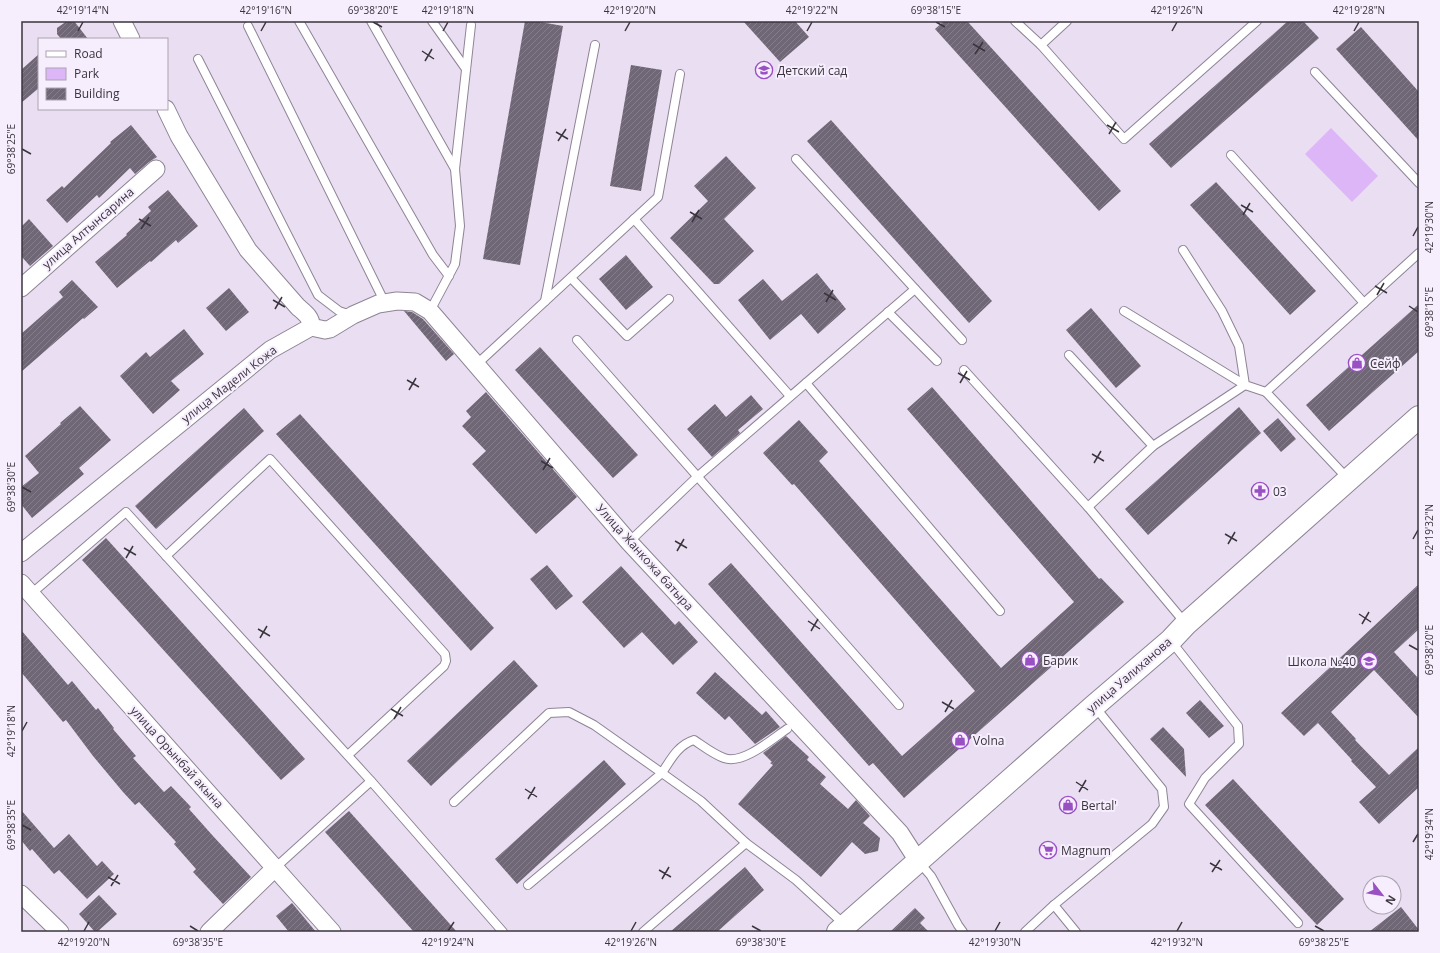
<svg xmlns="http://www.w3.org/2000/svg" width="1440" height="953" viewBox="0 0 1440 953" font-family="'Open Sans',sans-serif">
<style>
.green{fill:#ddb6f8}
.building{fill:url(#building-hatch)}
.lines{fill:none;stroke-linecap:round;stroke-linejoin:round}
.lane-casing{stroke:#8e8495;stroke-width:10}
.street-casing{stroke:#8e8495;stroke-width:19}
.secondary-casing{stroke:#8e8495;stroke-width:24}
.lane{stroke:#fff;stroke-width:8}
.street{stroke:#fff;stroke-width:17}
.secondary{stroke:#fff;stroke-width:22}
.ticks{fill:none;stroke:#3a353d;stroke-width:1.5}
.labels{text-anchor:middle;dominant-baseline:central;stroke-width:4;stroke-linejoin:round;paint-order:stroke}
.poi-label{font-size:12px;fill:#3a353d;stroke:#f6edfd;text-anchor:start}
.street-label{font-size:12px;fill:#3a353d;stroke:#f6edfd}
.neatline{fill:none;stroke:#3a353d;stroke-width:1.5}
.ticks-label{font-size:10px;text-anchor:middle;fill:#3a353d}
</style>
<defs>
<pattern id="building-hatch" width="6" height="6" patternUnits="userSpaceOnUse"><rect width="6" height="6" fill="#6f6676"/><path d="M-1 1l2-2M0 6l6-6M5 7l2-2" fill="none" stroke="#847d8a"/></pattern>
</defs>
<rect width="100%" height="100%" fill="#eadff2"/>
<polygon class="green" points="1331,128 1378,176 1352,202 1305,154"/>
<g class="building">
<polygon points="67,21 74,21 88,39 61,39 57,34 57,28"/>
<polygon points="525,21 535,21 563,26 520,265 483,259"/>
<polygon points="743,21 795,21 809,37 780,62"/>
<polygon points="944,21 967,21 1121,191 1099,211 935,29"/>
<polygon points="1288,21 1303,21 1319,38 1171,168 1149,144"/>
<polygon points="1361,27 1419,92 1419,141 1336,49"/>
<polygon points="39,54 39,88 21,103 21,70"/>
<polygon points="631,65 662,70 641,191 610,186"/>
<polygon points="831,120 992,301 969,323 807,141"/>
<polygon points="131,125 157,157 149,162 135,174 130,168 99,198 97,195 67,223 46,200 62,186 64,188 111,143 110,142"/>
<polygon points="726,156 756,188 724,219 754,251 719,284 714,284 670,238 708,201 694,186"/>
<polygon points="1216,182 1316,291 1290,315 1190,205"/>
<polygon points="168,190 198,226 178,243 176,240 151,262 150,261 117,288 95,262 127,235 126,234 151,211 148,207"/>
<polygon points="29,219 53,246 30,266 21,256 21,227"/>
<polygon points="626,255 653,287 626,310 599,279"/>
<polygon points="817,273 846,309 818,334 801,314 770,340 738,300 763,279 782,301"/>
<polygon points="72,280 98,307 84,319 83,318 21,372 21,334 63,297 59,292"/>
<polygon points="229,288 249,312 226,331 206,308"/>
<polygon points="1419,304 1419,351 1329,431 1306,405"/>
<polygon points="1091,308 1141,366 1116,388 1066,330"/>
<polygon points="404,311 412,312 423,319 454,354 446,361"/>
<polygon points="184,329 204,354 171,381 180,390 153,414 120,376 146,352 150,357"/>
<polygon points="540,347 638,455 613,478 515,370"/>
<polygon points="932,387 1099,579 1101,578 1124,602 904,798 873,763 869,766 708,584 731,563 902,756 975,691 794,484 792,485 763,453 799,420 828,452 819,461 1001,668 1074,602 907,409"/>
<polygon points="486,392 577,497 536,534 472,464 486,451 462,426 471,417 466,411"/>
<polygon points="751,395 763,409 738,430 740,433 712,457 687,429 715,404 726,417"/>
<polygon points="80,406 111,440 79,468 84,474 32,518 21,504 21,487 39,473 25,456 61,424 60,423"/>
<polygon points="1239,407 1261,433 1148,535 1125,509"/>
<polygon points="244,408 264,431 156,529 135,506"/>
<polygon points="300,414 494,628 471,651 276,434"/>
<polygon points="1278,418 1296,439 1281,452 1263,431"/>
<polygon points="106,538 305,759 281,780 82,560"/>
<polygon points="547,565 573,596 556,610 530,579"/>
<polygon points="621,566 675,625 679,621 698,642 673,665 642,632 624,648 582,602"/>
<polygon points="1419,584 1419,629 1394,652 1419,679 1419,718 1374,670 1331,712 1356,739 1355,740 1389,775 1419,747 1419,787 1379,824 1359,802 1376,787 1351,761 1352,760 1318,723 1304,736 1281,713"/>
<polygon points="21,630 68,685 72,681 96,710 98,708 114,728 113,729 136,756 133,758 164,792 171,786 191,807 189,809 213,836 251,877 223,904 193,872 196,869 174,844 176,842 139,802 135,805 123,792 93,756 66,720 63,722 21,672"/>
<polygon points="514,660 538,686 431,786 407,761"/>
<polygon points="715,672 762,715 766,711 780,727 755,744 729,716 725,720 696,693"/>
<polygon points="1200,700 1224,726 1209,738 1186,713"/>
<polygon points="1163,727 1184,749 1186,777 1150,739"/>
<polygon points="786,736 809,757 807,760 826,777 820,784 848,809 856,800 870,816 863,823 880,838 878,851 865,854 852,842 821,877 738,804 773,765 770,763 772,762 763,753"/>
<polygon points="604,760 626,784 517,884 495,859"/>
<polygon points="1233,779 1344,899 1317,925 1205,805"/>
<polygon points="21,810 54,848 69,834 97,866 102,861 114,874 87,899 59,870 54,874 32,849 30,851 21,840"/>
<polygon points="349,811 457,932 414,932 325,832"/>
<polygon points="745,867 764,890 717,932 670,932"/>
<polygon points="99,895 117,914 97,932 95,932 79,914"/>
<polygon points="292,903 316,932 289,932 276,916"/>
<polygon points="1401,907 1419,930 1419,932 1369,932"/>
<polygon points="915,908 925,918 920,923 929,932 890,932"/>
</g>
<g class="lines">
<defs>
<g id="lane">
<polyline points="299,21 433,255 449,276"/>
<polyline points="371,21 455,169"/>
<polyline points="432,21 466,69"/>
<polyline points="1015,21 1041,45"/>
<polyline points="1067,21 1041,45 1124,139 1257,21"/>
<polyline points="248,26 385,303"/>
<polyline points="198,59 318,295 339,311 351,315"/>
<polyline points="1315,72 1419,183"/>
<polyline points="1231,155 1364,303"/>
<polyline points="634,219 790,396"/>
<polyline points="1183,250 1222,311 1239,346 1245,385 1266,392"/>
<polyline points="571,278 627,336 669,299"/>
<polyline points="915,289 962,340"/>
<polyline points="545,301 595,45"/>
<polyline points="430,311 455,264 460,226 455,169 471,25"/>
<polyline points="1124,311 1245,385 1153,446 1088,507 1186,624"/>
<polyline points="888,312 937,361"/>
<polyline points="577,340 899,705"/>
<polyline points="1069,355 1153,446"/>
<polyline points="476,365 658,197 680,74"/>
<polyline points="964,370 1088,507"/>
<polyline points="806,383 1000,611"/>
<polyline points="1348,479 1266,392 1419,253"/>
<polyline points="629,542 697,477 915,289 796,159"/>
<polyline points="166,556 270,459 445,654 446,661 444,666 348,755"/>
<polyline points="31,594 126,512 371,781"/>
<polyline points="1171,641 1238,726 1239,744 1205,778 1189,804 1298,923"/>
<path d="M454,802L549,713L569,712L594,725L662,773C671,759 678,745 694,740C703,746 713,754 724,758C743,765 772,739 787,729"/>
<polyline points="919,862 931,876 958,925 963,932"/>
<polyline points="275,868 371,781 503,932"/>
<polyline points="528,885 662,773 701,801 746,843"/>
<polyline points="1054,905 1076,932"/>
<polyline points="643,932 746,843 796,880 845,925"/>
<polyline points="1025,932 1054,905 1152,824 1164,807 1162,789 1095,707"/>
</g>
<g id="street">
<polyline points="122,21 131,39"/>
<polyline points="21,288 156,169"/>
<polyline points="311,327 325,330 330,329 353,315 378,304 397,301 415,302 430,311 629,542 900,833 918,861"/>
<path d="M21,553L270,350L311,327C312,318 305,313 298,307L248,250L179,136L166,109"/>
<polyline points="21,583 332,932"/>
<polyline points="21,894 60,932"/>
<polyline points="209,932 275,868"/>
</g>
<polyline id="secondary" points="838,932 1094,706 1171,640 1186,624 1419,417"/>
</defs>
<use href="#lane" class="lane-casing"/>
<use href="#street" class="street-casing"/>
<use href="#secondary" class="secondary-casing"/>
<use href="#lane" class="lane"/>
<use href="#street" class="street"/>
<use href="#secondary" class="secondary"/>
</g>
<path class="ticks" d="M373,22L382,27M936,22L945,27M78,31L83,22M261,31L266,22M443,31L448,22M625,31L630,22M807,31L812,22M1172,31L1177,22M1354,31L1359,22M973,44L985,51M422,51L434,59M975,54L983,42M425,61L432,49M1107,125L1119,132M556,132L568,139M1109,134L1116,122M558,141L566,129M22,149L31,154M1241,205L1253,212M690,212L702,219M1243,215L1250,203M139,219L151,226M692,222L699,210M141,229L149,217M1413,236L1418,227M1375,286L1387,293M824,293L836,300M1377,295L1384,283M273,300L285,307M826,302L833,290M1409,306L1418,312M275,309L282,297M958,373L970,380M407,380L419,387M960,383L967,371M409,390L416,378M1092,454L1104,461M541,461L553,468M1094,463L1101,451M543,470L550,458M22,487L31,492M1225,534L1237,541M1413,539L1418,530M675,541L687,548M1228,544L1235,532M124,548L136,555M677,551L684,539M126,558L133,546M1359,614L1371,622M808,621L820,629M1362,624L1369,612M258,629L270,636M811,631L818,619M260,638L267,626M1409,645L1418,650M942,702L954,709M391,709L403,716M945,712L952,700M394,719L401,707M22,731L27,722M1076,782L1088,790M525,789L537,797M1079,792L1086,780M528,799L535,787M22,825L31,830M1413,842L1418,834M1210,863L1222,870M659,870L671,877M1212,872L1220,860M108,877L120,884M662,879L669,867M111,886L118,875M190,926L198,931M752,926L761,931M1315,926L1324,931M84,931L89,922M448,931L454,922M631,931L636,922M995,931L1000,922M1177,931L1182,922"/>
<defs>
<symbol id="school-ring" viewBox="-11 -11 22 22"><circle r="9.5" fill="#f6edfd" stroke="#9850c3" stroke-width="1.5"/><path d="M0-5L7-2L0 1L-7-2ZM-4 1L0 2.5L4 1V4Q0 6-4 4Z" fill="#9850c3"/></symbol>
<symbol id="shop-ring" viewBox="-11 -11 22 22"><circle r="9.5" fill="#f6edfd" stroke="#9850c3" stroke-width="1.5"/><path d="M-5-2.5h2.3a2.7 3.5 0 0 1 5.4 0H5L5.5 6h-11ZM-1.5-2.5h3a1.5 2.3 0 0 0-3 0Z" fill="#9850c3"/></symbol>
<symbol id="pharmacy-ring" viewBox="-11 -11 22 22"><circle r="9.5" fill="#f6edfd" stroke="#9850c3" stroke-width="1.5"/><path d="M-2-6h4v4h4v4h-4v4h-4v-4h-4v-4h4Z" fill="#9850c3"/></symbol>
<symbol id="supermarket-ring" viewBox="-11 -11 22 22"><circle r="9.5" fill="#f6edfd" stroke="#9850c3" stroke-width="1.5"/><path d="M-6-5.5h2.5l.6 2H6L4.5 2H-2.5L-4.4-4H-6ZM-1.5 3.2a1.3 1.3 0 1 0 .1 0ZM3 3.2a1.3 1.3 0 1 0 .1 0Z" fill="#9850c3"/></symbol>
</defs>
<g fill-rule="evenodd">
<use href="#school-ring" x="754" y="60" width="20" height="20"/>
<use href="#shop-ring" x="1347" y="353" width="20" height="20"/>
<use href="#pharmacy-ring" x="1250" y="481" width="20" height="20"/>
<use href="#shop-ring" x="1020" y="650" width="20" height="20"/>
<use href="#school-ring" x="1359" y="651" width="20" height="20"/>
<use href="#shop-ring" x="950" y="730" width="20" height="20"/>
<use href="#shop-ring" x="1058" y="795" width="20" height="20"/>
<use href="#supermarket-ring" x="1038" y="840" width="20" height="20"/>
</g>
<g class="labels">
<g class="poi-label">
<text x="777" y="70">Детский сад</text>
<text x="1370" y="363">Сейф</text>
<text x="1273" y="491">03</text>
<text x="1043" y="660">Барик</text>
<text x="1356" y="661" text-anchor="end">Школа №40</text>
<text x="973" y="740">Volna</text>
<text x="1081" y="805">Bertal'</text>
<text x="1061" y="850">Magnum</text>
</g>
<g class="street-label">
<text transform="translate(88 228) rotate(-41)">улица Алтынсарина</text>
<text transform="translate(229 384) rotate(-38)">улица Мадели Кожа</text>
<text transform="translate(645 557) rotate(48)">Улица Жанкожа батыра</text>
<text transform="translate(1129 675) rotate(-41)">улица Уалиханова</text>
<text transform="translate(177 757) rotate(48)">улица Орынбай акына</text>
</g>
</g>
<rect width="1440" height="953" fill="none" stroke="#f6edfd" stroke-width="44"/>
<rect x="38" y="38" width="130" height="72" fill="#f6edfd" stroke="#aba3b0"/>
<rect x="46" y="51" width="20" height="6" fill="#ffffff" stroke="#aba3b0"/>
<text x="74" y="58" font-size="12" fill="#3a353d">Road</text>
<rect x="46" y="68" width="20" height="12" fill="#ddb6f8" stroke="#aba3b0"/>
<text x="74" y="78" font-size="12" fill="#3a353d">Park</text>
<rect x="46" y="88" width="20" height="12" fill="url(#building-hatch)" stroke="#aba3b0"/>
<text x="74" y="98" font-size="12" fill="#3a353d">Building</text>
<g transform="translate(1382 895) rotate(121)"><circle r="19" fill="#f6edfd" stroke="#aba3b0"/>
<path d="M0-3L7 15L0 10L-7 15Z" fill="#9850c3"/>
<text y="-6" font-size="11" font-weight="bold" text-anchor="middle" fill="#3a353d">N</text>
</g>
<rect x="22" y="22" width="1396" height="909" class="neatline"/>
<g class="ticks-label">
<text x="83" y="14">42°19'14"N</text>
<text x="266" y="14">42°19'16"N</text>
<text x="373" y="14">69°38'20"E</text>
<text x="448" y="14">42°19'18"N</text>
<text x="630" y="14">42°19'20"N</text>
<text x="812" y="14">42°19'22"N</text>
<text x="936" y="14">69°38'15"E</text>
<text x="1177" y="14">42°19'26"N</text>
<text x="1359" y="14">42°19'28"N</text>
<text transform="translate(11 149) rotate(-90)" y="4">69°38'25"E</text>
<text transform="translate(1429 227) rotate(-90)" y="4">42°19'30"N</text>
<text transform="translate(1429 312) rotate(-90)" y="4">69°38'15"E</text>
<text transform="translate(11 487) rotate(-90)" y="4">69°38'30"E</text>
<text transform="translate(1429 530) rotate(-90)" y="4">42°19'32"N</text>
<text transform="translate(1429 650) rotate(-90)" y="4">69°38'20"E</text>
<text transform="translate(11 731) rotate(-90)" y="4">42°19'18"N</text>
<text transform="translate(11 825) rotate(-90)" y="4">69°38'35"E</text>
<text transform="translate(1429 834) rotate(-90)" y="4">42°19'34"N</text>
<text x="84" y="946">42°19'20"N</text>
<text x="198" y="946">69°38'35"E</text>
<text x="448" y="946">42°19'24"N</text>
<text x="631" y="946">42°19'26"N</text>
<text x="761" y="946">69°38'30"E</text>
<text x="995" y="946">42°19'30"N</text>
<text x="1177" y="946">42°19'32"N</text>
<text x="1324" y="946">69°38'25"E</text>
</g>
</svg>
